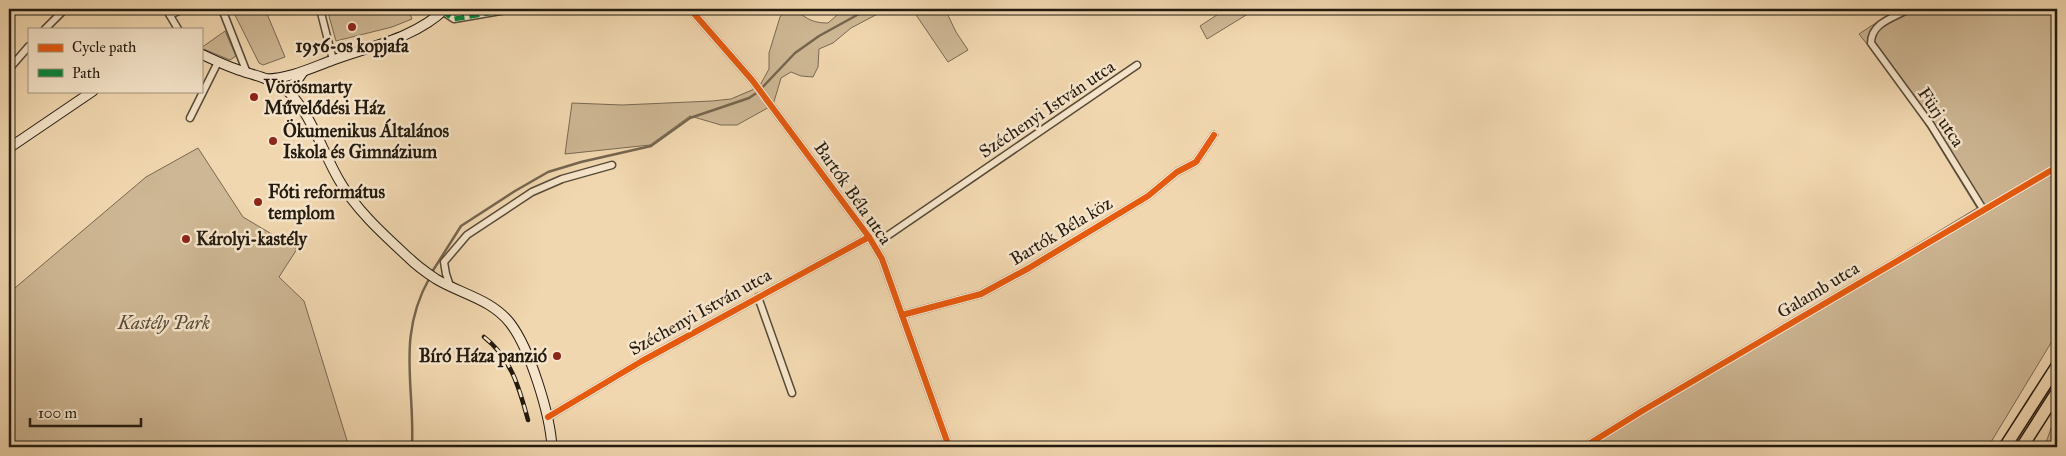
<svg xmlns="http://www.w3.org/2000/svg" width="2066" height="456" viewBox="0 0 2066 456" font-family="'IM FELL Great Primer',serif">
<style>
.green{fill:#ceb794;stroke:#786952}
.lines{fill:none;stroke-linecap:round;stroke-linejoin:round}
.stream{stroke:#75654f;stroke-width:2.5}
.street-casing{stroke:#564a38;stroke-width:9}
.secondary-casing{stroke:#231b10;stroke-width:11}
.highway-casing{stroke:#231b10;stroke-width:14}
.street{stroke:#f6e5cb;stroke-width:6}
.secondary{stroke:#f6e5cb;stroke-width:9}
.highway{stroke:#f1d7af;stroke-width:11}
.rail-casing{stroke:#231b10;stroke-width:4.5}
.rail{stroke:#f6e5cb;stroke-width:2.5;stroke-dasharray:8;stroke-linecap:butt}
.quiet{stroke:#00873e;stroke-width:5;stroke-dasharray:10 5;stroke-linecap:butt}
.cycleway-casing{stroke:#f6e5cb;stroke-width:9}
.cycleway{stroke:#e8590c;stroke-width:6}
.poi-dot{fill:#8f2418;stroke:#f6e5cb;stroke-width:2}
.labels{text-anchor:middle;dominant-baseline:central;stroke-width:5;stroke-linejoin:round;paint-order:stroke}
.poi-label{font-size:18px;font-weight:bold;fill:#231b10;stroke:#f6e5cb;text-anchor:start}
.street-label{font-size:18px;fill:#231b10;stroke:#f6e5cb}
.park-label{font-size:18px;font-style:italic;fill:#564a38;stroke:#f6e5cb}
</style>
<rect width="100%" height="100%" fill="#f1d7af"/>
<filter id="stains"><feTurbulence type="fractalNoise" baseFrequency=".004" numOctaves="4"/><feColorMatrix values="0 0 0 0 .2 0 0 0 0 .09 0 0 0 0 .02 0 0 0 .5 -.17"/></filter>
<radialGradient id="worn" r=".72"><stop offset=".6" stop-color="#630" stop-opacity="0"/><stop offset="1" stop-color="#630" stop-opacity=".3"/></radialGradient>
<g class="green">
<polygon points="232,9 265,9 285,57 263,65 259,63"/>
<polygon points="327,9 408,9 412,19 392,27 336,41"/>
<path d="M787,9C806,13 805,23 828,23L844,9H887L851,28L833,43L819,49L818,67L813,77L801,76L791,72L781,78L773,105L737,125H721L690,116L650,145L565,154L572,103L622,105L712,101L731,99L759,87L769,69V53L780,17Z"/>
<polygon points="912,9 945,9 956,32 968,50 948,62"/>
<polygon points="1226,9 1256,9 1207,39 1200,26"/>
<polygon points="1897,9 2057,9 2057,333 1988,447 1583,447 1977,208 1910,99 1859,34"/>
<polygon points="225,31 236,56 230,60 201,48"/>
<polygon points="198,148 243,217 297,249 279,277 304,301 349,447 9,447 9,293 146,177"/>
<path d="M2057,416V447H2043C2050,437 2050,425 2057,416Z"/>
</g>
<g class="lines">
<g class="stream">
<polyline points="432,272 461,226 515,191 548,172 581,162 651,146 690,118 749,98 758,92 795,53 819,36 868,9"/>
<path d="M412,447C415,385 396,337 430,277"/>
</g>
<defs>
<g id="street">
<polyline points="166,9 178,29"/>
<polyline points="222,9 247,73"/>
<polyline points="320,9 333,60"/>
<polyline points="690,9 752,80 869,237 882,259 949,447"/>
<path d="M1909,9C1893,18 1871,23 1871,43L1931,125L1983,209"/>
<polyline points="2054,9 2057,13"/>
<polyline points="442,11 454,19 512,9"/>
<polyline points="170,15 183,9"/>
<polyline points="45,29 65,9"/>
<polyline points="9,69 29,46"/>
<polyline points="190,118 218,62"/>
<polyline points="874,245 1137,65"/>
<polyline points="450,286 446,274 444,262 467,235 532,192 562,179 612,165"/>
<polyline points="758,297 792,393"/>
<polyline points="902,315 981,294 1029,268 1148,196 1177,172 1196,162 1214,135"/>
<polyline points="548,417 642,361 869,237"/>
<polyline points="1584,447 1642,411 2057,167"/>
</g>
<g id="secondary">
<path d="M201,54C212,59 224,65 236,69C252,75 271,78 285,89C309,108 323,153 339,180C356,210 384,235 409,258C417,266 427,273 436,279C461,294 491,299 510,323C530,349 550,414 552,447"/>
<path d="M266,79C291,78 311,68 333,60C371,46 415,38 445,9"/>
<polyline points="285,89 296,82 303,72"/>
<polyline points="9,148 93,91"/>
</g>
<g id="highway">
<polyline points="2005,447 2057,366"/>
<polyline points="2022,447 2057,392"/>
</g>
</defs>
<use href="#street" class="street-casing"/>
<use href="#secondary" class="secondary-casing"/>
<use href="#highway" class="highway-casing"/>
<use href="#street" class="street"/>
<use href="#secondary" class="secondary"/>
<use href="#highway" class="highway"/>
<defs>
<path id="rail" d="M484,337C511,358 519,387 528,420"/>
</defs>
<use href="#rail" class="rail-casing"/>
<use href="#rail" class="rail"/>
<polyline class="quiet" points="442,11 454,19 512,9"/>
<defs>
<g id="cycleway">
<polyline points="690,9 752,80 869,237 882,259 949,447"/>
<polyline points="902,315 981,294 1029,268 1148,196 1177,172 1196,162 1214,135"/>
<polyline points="548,417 642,361 869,237"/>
<polyline points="1584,447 1642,411 2057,167"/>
</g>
</defs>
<use href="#cycleway" class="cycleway-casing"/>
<use href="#cycleway" class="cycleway"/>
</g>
<g class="poi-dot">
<circle cx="352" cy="27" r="5"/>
<circle cx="254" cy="97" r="5"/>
<circle cx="273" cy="141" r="5"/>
<circle cx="258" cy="202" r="5"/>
<circle cx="186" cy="239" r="5"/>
<circle cx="557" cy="356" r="5"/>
</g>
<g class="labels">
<g class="poi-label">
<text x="352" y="46" text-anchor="middle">1956-os kopjafa</text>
<text x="264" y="87">Vörösmarty<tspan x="264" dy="21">Művelődési Ház</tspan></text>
<text x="283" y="131">Ökumenikus Általános<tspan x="283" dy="21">Iskola és Gimnázium</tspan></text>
<text x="268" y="192">Fóti református<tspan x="268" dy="21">templom</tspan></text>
<text x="196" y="239">Károlyi-kastély</text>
<text x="547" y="356" text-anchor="end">Bíró Háza panzió</text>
</g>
<g class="street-label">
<text transform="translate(1047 109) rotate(-34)">Széchenyi István utca</text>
<text transform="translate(1941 117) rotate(56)">Fürj utca</text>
<text transform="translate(853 193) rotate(55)">Bartók Béla utca</text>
<text transform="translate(1061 231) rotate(-31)">Bartók Béla köz</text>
<text transform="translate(1818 290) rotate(-31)">Galamb utca</text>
<text transform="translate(700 312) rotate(-29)">Széchenyi István utca</text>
</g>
<g class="park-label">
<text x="164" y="323">Kastély Park</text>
</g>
</g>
<rect width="2066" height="456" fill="none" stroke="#f1d7af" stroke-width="30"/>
<rect x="10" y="10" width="2046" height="436" fill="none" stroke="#231b10" stroke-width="2.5"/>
<rect x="15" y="15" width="2036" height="426" fill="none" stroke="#231b10"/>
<rect x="28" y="28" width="175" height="65" fill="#f6e5cb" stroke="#a29480"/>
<rect x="38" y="44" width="25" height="8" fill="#e8590c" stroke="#a29480"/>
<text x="72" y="52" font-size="15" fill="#231b10">Cycle path</text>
<rect x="38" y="69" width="25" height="8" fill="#00873e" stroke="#a29480"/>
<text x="72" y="78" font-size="15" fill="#231b10">Path</text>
<path d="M30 418v8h111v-8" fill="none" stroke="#231b10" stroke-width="2.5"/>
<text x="38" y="418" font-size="15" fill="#231b10" stroke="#f6e5cb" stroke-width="4" paint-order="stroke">100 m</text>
<rect width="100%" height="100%" filter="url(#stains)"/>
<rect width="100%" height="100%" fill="url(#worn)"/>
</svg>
